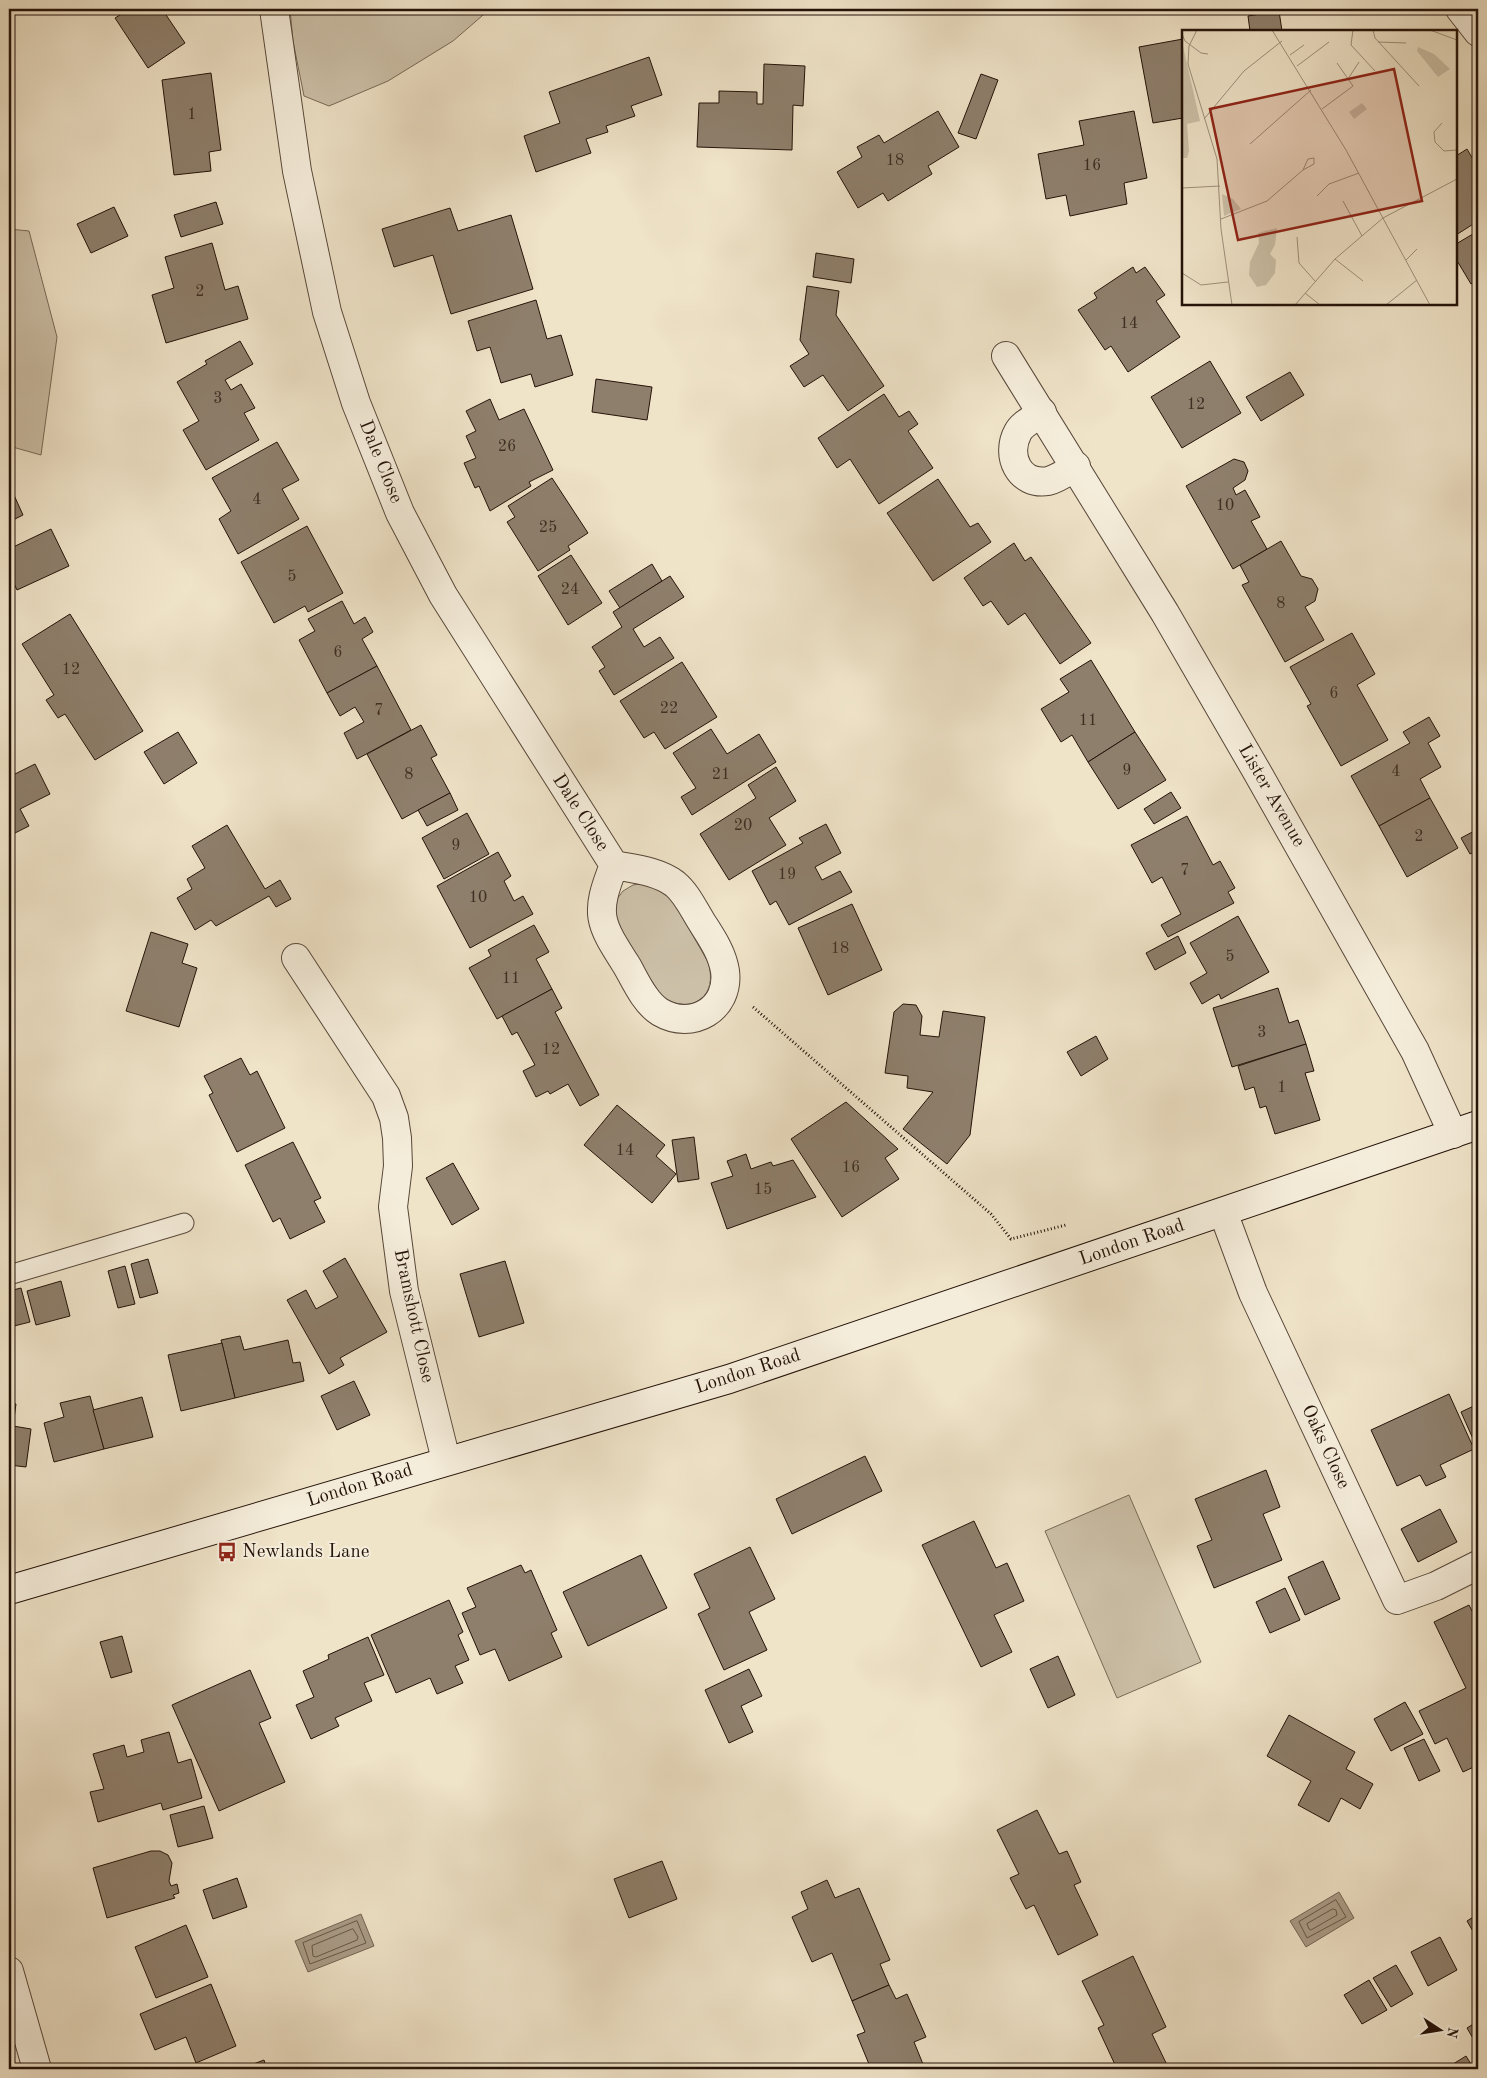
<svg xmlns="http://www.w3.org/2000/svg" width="1487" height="2078" viewBox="0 0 1487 2078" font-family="'Old Standard TT',serif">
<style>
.green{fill:#ccc0a8;stroke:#786a58}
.water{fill:#aa9c87;stroke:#746555}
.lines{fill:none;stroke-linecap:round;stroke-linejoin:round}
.shore{stroke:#675848;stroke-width:1}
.building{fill:#8e7f6c;stroke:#241309}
.service-casing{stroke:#574739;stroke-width:21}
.minor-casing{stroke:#574739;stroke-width:30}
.secondary-casing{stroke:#241309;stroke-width:30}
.path{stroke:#241309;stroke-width:3;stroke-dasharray:1 2.5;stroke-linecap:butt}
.service{stroke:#f5eddb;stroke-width:19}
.minor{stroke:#f5eddb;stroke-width:28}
.secondary{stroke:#f5eddb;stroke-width:28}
.labels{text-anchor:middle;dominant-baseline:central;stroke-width:4;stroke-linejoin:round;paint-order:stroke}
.number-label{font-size:16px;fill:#3e2e22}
.street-label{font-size:19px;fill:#241309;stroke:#f5eddb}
.poi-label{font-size:19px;fill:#241309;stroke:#f5eddb;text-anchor:start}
.inset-road{fill:none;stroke:#9e907c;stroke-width:1}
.view{fill:#8f2418;fill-opacity:0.15;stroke:#8f2418;stroke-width:2.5}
.inset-edge{fill:none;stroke:#241309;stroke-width:2.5}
</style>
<rect width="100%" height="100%" fill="#efe3c8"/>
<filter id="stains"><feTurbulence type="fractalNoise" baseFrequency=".004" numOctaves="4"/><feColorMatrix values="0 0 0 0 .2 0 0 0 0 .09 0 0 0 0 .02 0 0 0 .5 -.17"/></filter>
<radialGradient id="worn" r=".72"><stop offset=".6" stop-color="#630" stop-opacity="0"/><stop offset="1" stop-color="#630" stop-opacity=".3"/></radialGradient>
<g class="green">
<polygon points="290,9 490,9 453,41 388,81 329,106 304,96 293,41"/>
<polygon points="9,229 29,231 57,337 41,455 9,446"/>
<path d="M645,883L668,892L708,962C719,996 692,1016 662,997L614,922L617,899L623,891L633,885Z"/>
<polygon points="1129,1495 1201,1662 1117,1698 1045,1531"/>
</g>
<g class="water">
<polygon points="1339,1892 1354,1918 1306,1947 1290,1921"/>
<polygon points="361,1914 374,1946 308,1972 295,1941"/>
</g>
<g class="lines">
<g class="shore">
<polygon points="1336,1900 1346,1917 1307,1938 1299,1922"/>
<polygon points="1333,1909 1336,1910 1337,1915 1311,1930 1309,1929 1307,1924"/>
<polygon points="357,1921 366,1943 310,1964 303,1943"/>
<polygon points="353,1929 358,1937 357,1940 316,1957 313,1956 312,1946"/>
</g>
</g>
<g class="building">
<polygon points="130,9 162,9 185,43 148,68 115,18"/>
<polygon points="1279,11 1282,31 1250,31 1248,16"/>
<polygon points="1183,39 1183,118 1153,123 1139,47"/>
<polygon points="649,57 662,95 631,106 635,116 606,126 608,132 586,139 591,153 536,172 524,136 560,123 549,92"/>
<polygon points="764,64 805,66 803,106 793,105 792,150 697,147 699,103 719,103 719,91 757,92 757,104 763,104"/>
<polygon points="211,73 221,150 209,152 211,171 174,175 162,80"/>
<polygon points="981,74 998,80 976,139 958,133"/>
<polygon points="938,111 959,147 928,166 932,174 888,201 883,193 858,208 837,172 862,157 857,147 879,135 884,143"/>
<polygon points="1134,111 1147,178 1124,183 1127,204 1070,216 1066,195 1046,199 1038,154 1084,145 1079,121"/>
<polygon points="1467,149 1478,168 1478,221 1456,235 1456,156"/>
<polygon points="216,202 223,224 181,237 174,215"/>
<polygon points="114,207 128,236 91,253 77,224"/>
<polygon points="450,208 458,231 511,215 533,289 451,314 433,255 394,267 382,229"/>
<polygon points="1478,231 1478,280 1471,284 1456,259 1456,244"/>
<polygon points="212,243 225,290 238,286 248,319 166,343 152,295 174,288 165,257"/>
<polygon points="816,253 854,259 851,283 813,277"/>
<polygon points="1133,267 1136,273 1145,267 1165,295 1156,301 1180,337 1128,372 1111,346 1105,350 1078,310 1097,298 1094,293"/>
<polygon points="807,286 839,291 836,315 884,386 848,411 823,375 804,387 790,366 809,354 800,340"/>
<polygon points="536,300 547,339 561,335 573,375 535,387 531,374 501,383 490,347 477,351 468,321"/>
<polygon points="240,341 253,364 225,380 231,390 241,384 255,408 244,413 259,440 206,470 183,430 199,421 177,382 207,364 205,361"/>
<polygon points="1210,361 1241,413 1182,448 1151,397"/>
<polygon points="1290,372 1304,395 1261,421 1246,397"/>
<polygon points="596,379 652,387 647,420 592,412"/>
<polygon points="884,394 899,417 909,411 918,424 908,431 933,468 879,504 850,459 837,468 818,438"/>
<polygon points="490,399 499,420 524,409 553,470 529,482 531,486 490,511 479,486 475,488 464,463 476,458 466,436 476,431 466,411"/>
<polygon points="277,442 299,480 282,489 299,519 238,554 219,519 231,511 212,478"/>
<polygon points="1234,459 1244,462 1248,471 1245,480 1233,488 1236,495 1245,490 1260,517 1251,521 1267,549 1233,569 1186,486"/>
<polygon points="552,478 588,533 568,546 570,550 538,571 507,522 515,517 508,506"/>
<polygon points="938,479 970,527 978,523 991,542 933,581 887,513"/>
<polygon points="9,484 23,515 9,522"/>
<polygon points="307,526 343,593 308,612 305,606 274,623 241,562"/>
<polygon points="51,529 69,566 17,590 9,573 9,549"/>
<polygon points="1281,541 1301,576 1312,579 1318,589 1315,601 1305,607 1324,640 1285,662 1242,585 1249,582 1240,565"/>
<polygon points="1014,543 1025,561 1031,557 1091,643 1060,664 1025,613 1008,625 991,601 983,606 964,578"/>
<polygon points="571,555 602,603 568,625 538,576"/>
<polygon points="652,564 662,581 620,608 609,591"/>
<polygon points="670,576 684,597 633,629 644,647 660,637 674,658 614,695 599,671 605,667 592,647 622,627 613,612"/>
<polygon points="342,601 354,624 365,617 373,632 362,639 377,666 327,693 299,640 315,631 308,619"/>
<polygon points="70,614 143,731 95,760 65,714 58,718 46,700 54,695 22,644"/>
<polygon points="1352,633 1375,674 1357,685 1388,740 1341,766 1307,706 1311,704 1290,667"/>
<polygon points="1091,660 1135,732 1088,762 1072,735 1061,742 1041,709 1069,692 1060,679"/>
<polygon points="682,662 717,717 665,749 654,732 644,738 620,701"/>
<polygon points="377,666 411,730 357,759 344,733 364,722 355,707 340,716 327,693"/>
<polygon points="1429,717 1440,736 1428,743 1441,767 1420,779 1430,798 1379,826 1351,776 1410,743 1403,732"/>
<polygon points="421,725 437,755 431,758 450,793 402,819 367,754"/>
<polygon points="711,729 727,754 759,734 776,762 692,815 681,797 696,788 673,753"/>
<polygon points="178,732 197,763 164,784 144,752"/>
<polygon points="1135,732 1166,780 1118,809 1088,762"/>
<polygon points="35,764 50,794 20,809 29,826 9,836 9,777"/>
<polygon points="776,767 796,801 769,818 786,845 729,880 700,834 756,798 748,785"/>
<polygon points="1171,792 1181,808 1154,824 1144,809"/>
<polygon points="450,793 458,810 427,826 418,810"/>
<polygon points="1430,798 1458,848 1407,877 1379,826"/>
<polygon points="467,813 489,854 444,879 422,838"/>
<polygon points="1187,816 1213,865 1220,861 1235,888 1228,892 1234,903 1168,937 1161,925 1181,914 1162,877 1152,883 1131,845"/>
<polygon points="826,824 841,853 815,867 822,880 840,871 852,892 789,925 776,901 770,905 752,871 803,843 799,838"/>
<polygon points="227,825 265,889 280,880 291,899 276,907 269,896 216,926 211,920 195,930 177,898 192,889 187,879 205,868 192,846"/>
<polygon points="1478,829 1478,850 1470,854 1461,838"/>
<polygon points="498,852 511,876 504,881 514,901 523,896 533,914 470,948 437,886"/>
<polygon points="852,904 882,970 828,995 798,928"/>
<polygon points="1238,916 1269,972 1221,999 1219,994 1202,1004 1190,983 1207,973 1190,943"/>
<polygon points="534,925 549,952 536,959 552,989 497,1019 469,968 491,956 488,950"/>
<polygon points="151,932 188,944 182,963 197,968 179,1027 126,1011"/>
<polygon points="1178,936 1186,953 1155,970 1146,953"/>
<polygon points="1278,988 1289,1023 1298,1020 1306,1044 1232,1067 1213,1008"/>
<polygon points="552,989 562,1008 555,1012 599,1095 580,1106 568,1084 550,1094 548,1091 536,1097 523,1071 535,1065 517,1032 512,1035 502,1016"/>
<polygon points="903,1004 916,1005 922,1016 920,1035 939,1037 943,1011 985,1017 970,1135 947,1164 903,1129 933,1092 907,1088 908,1076 885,1073 894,1012"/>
<polygon points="1096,1036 1108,1059 1081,1076 1067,1052"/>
<polygon points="1306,1044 1314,1071 1305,1073 1320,1120 1275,1134 1266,1106 1260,1108 1254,1087 1245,1090 1238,1066"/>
<polygon points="241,1058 250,1075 257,1071 285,1128 237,1152 209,1095 213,1093 204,1076"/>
<polygon points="846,1102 898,1149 885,1158 899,1179 842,1217 791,1139"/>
<polygon points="617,1105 665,1145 656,1156 676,1174 652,1203 584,1145"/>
<polygon points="694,1137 699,1179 678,1182 672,1140"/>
<polygon points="293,1142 321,1198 314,1201 325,1222 290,1239 280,1218 273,1222 245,1165"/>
<polygon points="746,1154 751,1169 771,1162 773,1166 793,1160 816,1197 727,1229 711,1183 733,1176 727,1161"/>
<polygon points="453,1163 479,1209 452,1225 426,1178"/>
<polygon points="345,1258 387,1332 340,1358 344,1365 329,1374 287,1300 306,1290 316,1309 338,1297 323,1271"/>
<polygon points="148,1259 158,1293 140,1298 131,1264"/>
<polygon points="505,1261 524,1323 479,1337 460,1274"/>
<polygon points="125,1266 135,1304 118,1308 108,1271"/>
<polygon points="61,1281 70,1316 36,1325 27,1291"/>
<polygon points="21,1288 30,1322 14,1326 9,1306 9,1291"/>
<polygon points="240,1336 244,1350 288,1340 293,1363 300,1362 304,1381 235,1398 221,1340"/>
<polygon points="222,1343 235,1398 181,1411 168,1355"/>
<polygon points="354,1381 370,1415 337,1430 321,1396"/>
<polygon points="1449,1394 1474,1449 1440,1465 1446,1477 1426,1486 1420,1475 1397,1486 1371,1430"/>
<polygon points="90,1396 104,1449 54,1462 44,1423 64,1417 60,1403"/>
<polygon points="142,1397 153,1437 104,1449 93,1410"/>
<polygon points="9,1403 16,1404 13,1426 31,1429 26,1467 9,1465"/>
<polygon points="1478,1404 1478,1450 1461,1412"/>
<polygon points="865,1456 882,1491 792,1534 776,1499"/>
<polygon points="1266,1470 1280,1507 1263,1514 1282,1560 1214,1588 1197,1546 1212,1540 1195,1499"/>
<polygon points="1440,1509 1457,1542 1418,1562 1401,1529"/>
<polygon points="974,1521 996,1568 1007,1563 1024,1601 994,1615 1012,1652 981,1667 922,1545"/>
<polygon points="750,1547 775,1599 749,1612 767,1650 724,1670 698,1614 710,1608 694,1574"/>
<polygon points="641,1555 667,1608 588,1646 563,1592"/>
<polygon points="1323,1561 1340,1599 1305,1615 1288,1577"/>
<polygon points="521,1565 525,1573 531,1570 557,1630 551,1633 562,1657 509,1681 495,1649 480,1655 462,1613 476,1607 467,1588"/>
<polygon points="1285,1588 1300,1620 1270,1633 1256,1602"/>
<polygon points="449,1600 463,1632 458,1635 469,1660 455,1666 463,1683 437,1694 430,1678 396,1693 371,1635"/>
<polygon points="1469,1605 1478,1623 1478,1765 1463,1772 1447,1738 1435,1744 1419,1711 1466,1688 1434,1622"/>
<polygon points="122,1636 132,1672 111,1678 100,1642"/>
<polygon points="368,1637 384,1675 364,1683 372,1701 335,1718 339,1726 311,1739 296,1705 314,1697 303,1671 329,1659 328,1655"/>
<polygon points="1058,1656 1075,1695 1048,1708 1030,1669"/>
<polygon points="749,1669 762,1696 741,1706 753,1732 729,1743 705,1690"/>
<polygon points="250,1670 271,1718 259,1723 285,1782 219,1811 172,1705"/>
<polygon points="1405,1702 1423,1734 1391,1751 1374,1719"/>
<polygon points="1289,1715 1355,1752 1346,1769 1373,1784 1360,1809 1341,1798 1329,1822 1298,1805 1311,1781 1267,1756"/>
<polygon points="169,1732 178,1763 191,1759 202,1798 163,1810 161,1803 98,1822 90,1792 104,1789 93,1754 124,1745 127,1757 144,1752 141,1740"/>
<polygon points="1424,1739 1440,1771 1419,1781 1404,1748"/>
<polygon points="204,1806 213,1838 178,1847 170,1815"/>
<polygon points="1037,1810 1059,1854 1067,1851 1081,1882 1074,1885 1098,1935 1058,1955 1034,1905 1026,1909 1010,1878 1019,1874 997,1830"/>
<polygon points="151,1851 160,1851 168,1855 172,1863 169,1881 171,1886 177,1884 179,1893 173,1895 175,1898 107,1918 93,1868"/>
<polygon points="662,1861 677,1899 629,1918 614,1879"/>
<polygon points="237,1878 247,1907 213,1919 203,1890"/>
<polygon points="827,1880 835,1898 859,1888 890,1960 880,1964 889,1985 852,2001 832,1953 812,1962 792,1917 808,1909 801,1892"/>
<polygon points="1478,1914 1478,1940 1467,1921"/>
<polygon points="186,1925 208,1977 156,1998 135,1947"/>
<polygon points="1440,1937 1457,1970 1428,1986 1411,1952"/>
<polygon points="1133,1956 1166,2027 1152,2034 1169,2069 1117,2069 1098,2028 1104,2025 1082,1981"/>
<polygon points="1396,1965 1413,1994 1391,2007 1373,1978"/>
<polygon points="1369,1980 1387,2010 1362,2024 1344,1995"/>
<polygon points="211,1984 236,2046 196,2063 186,2037 155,2050 140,2014"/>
<polygon points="889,1985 896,1999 907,1994 926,2037 914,2042 925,2069 871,2069 857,2035 865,2032 852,2001"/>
<polygon points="1478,2021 1478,2047 1467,2028"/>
<polygon points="1466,2056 1474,2069 1445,2069"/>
<polygon points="264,2060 267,2069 240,2069"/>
</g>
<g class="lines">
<defs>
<polyline id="service" points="9,1275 184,1223"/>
<g id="minor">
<path d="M274,9L297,171L327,312L356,403L400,513L443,595L614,865C634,869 658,871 675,884C686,893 693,908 701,921C711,937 722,952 725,971C730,1009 692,1031 660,1012C645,1003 635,980 627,966C599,922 594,915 614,865"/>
<polyline points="1460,9 1478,32"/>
<polyline points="1006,356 1165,613 1256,770 1415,1051 1453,1134"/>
<path d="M1042,412C1035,418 1022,424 1018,432C1005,455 1019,486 1048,481C1058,479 1068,471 1076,466"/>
<polyline points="296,958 386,1096 394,1118 397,1138 398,1166 393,1207 404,1291 446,1460"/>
<polyline points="1223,1212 1253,1293 1397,1600 1436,1586 1478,1565"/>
<polyline points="9,1971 37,2069"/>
</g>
<polyline id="secondary" points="9,1590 729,1379 1478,1125"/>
</defs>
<use href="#service" class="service-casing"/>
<use href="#minor" class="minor-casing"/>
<use href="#secondary" class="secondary-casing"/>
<polyline class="path" points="753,1007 991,1214 1011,1239 1066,1225"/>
<use href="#service" class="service"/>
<use href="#minor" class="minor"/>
<use href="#secondary" class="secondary"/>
</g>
<defs>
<symbol id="bus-bare" viewBox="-9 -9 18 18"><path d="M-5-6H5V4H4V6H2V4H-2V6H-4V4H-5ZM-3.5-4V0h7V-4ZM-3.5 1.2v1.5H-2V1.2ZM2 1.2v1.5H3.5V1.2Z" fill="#8f2418" stroke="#f5eddb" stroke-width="2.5" paint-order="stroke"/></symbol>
</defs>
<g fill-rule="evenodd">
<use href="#bus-bare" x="213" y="1538" width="28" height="28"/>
</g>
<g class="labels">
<g class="number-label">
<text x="192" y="115">1</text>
<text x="895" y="161">18</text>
<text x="1092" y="166">16</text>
<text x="200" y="292">2</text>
<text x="1129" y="324">14</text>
<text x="218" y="399">3</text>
<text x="1196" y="405">12</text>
<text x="507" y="447">26</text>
<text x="257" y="500">4</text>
<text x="1225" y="506">10</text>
<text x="548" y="528">25</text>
<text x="292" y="577">5</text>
<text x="570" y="590">24</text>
<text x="1281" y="604">8</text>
<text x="338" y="653">6</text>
<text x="71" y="670">12</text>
<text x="1334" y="694">6</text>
<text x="669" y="709">22</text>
<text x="379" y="711">7</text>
<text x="1088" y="721">11</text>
<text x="1127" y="771">9</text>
<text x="1396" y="772">4</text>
<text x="409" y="775">8</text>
<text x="721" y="775">21</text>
<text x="743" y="826">20</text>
<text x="1419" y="837">2</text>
<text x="456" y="846">9</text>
<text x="1185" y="871">7</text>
<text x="787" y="875">19</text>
<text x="478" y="898">10</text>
<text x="840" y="949">18</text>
<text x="1230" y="957">5</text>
<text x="511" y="979">11</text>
<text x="1262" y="1033">3</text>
<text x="551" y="1050">12</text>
<text x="1282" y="1088">1</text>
<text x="625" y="1151">14</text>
<text x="851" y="1168">16</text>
<text x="763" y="1190">15</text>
</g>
<g class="street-label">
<text transform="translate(380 462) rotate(68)">Dale Close</text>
<text transform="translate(1271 796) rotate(60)">Lister Avenue</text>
<text transform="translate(580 813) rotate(57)">Dale Close</text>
<text transform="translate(1132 1243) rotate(-19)">London Road</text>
<text transform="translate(413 1316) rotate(78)">Bramshott Close</text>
<text transform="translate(748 1372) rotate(-18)">London Road</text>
<text transform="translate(1325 1447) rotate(65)">Oaks Close</text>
<text transform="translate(360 1486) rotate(-17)">London Road</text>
</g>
<g class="poi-label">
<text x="242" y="1552">Newlands Lane</text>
</g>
</g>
<g transform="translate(1182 30)">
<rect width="275" height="275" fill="#efe3c8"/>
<path d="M0,12L18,91L5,94L7,121L5,128H0ZM236,17L252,24L268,39L256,47L235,21ZM180,73L185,79L172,89L167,82ZM40,164L51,169L59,179L42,186ZM95,198L93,215L88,224L94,230L93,243L84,255L75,257L67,245L68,232L77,213L76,203Z" fill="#ccc0a8"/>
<path class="inset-road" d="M15,0L7,16L6,34L35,129L39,199L50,275M90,0L164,120L248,275M171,0L169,15L193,41M191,0L193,8L237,56M248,0L275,10M0,4L3,11L19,23L26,24M196,12L224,13M108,25L122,15M115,36L147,12M166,49L177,32M140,79L171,56L155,33M22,89L62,41L100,11M260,93L252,102L253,112L262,121L275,120M68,114L129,60M0,158L38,156M135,166L147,154L177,143M161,171L180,206M39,189L85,171L121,140L126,129L132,128V134L121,140M115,207L117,233L133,251M153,229L181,251M224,230L235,219M0,243L19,255L46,252M123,263L138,275M113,275L153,229L201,188L275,149M204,275L235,250"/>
<path class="view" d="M212,39L240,171L56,210L28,79Z"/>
<rect width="275" height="275" class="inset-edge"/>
</g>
<rect width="1487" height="2078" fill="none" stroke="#efe3c8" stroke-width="30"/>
<rect x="10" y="10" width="1467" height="2058" fill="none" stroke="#241309" stroke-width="2.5"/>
<rect x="15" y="15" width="1457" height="2048" fill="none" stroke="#241309"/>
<g transform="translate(1440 2030) rotate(102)" stroke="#f5eddb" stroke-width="4" paint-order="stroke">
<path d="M0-4L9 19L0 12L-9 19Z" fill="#241309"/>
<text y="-8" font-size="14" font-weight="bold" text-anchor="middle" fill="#241309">N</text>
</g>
<rect width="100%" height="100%" filter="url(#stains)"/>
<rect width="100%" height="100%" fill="url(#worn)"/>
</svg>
